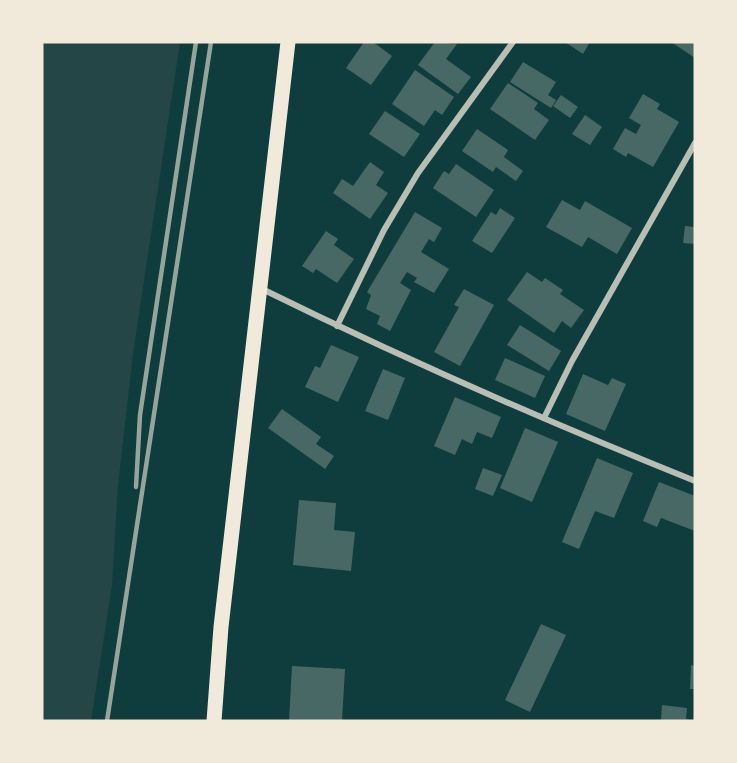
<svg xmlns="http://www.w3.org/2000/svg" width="737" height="763" viewBox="0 0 737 763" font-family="'Golos Text',sans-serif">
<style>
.green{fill:#244646}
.building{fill:#486865}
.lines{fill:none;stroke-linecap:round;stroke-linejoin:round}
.minor{stroke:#b8beb3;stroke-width:6}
.primary{stroke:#f1e9da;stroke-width:15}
.rail{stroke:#97a49c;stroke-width:4.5}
</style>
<rect width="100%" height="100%" fill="#0f3d3e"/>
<polygon class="green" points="42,42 180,42 133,354 118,485 112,585 91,721 42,721"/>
<g class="building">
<polygon points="364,42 373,42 392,56 371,85 346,68"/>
<polygon points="435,42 457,44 446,59 471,77 458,94 418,65"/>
<polygon points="565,42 590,42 583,54"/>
<polygon points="671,42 695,42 695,58"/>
<polygon points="523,62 556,82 548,95 556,100 551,108 510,82"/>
<polygon points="415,70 454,97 442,115 435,110 424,126 392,104"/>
<polygon points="508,83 538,103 534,109 549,120 535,140 490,109"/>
<polygon points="643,94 660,104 657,109 679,122 653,167 628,153 626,157 613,149 625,128 636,134 641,125 629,118"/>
<polygon points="561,95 578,107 570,118 553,106"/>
<polygon points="385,111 420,134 404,157 369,134"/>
<polygon points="585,115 602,127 590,145 572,134"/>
<polygon points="477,129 508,150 504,157 523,171 516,181 496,167 493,172 462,151"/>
<polygon points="370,162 384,172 376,185 388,193 370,219 333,193 342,179 353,186"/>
<polygon points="456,164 494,190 476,217 433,188 444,171 449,174"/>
<polygon points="562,200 580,210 585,201 632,228 617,254 588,237 582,247 546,227"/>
<polygon points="500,208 515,218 492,253 472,241 491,212 496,215"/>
<polygon points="415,212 442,228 434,242 429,239 421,252 449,269 434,293 414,282 417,278 407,272 400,283 411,290 390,331 377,324 380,316 366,309 371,295 367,292"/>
<polygon points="685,226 695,227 695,244 683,243"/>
<polygon points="326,231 338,239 334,245 354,259 337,283 316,269 313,273 302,266"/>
<polygon points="527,272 542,282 545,278 563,290 560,294 584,310 571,328 562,321 554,333 507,300"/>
<polygon points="464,289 494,305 460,366 434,352 459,307 454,305"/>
<polygon points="520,325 561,351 549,371 507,345"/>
<polygon points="331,345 359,357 338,402 305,387 315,366 320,368"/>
<polygon points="505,358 545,376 535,398 495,380"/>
<polygon points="383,369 405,378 388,420 365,411"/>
<polygon points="583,374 608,385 612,378 626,384 605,431 566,414"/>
<polygon points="455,397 501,417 492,438 477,432 472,444 462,439 455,455 434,446"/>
<polygon points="282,409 321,437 316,444 334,456 325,469 268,428"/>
<polygon points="525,428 558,442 532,502 500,488"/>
<polygon points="597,458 633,473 614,518 595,511 579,549 562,542"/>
<polygon points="483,468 502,475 493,496 475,489"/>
<polygon points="659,482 695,496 695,531 661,518 657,527 643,521"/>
<polygon points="299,500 336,503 334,530 355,532 351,571 293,565"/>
<polygon points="541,624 566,635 530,712 505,700"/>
<polygon points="691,665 695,666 695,689 690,689"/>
<polygon points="292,666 345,669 342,721 289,721"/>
<polygon points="662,705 687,708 686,719 693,721 661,721"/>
</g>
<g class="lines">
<g class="minor">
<path d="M260,288C402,358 548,422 695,481"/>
<polyline points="337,326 384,230 418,173 513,42"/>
<polyline points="544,418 572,361 695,143"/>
</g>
<polyline class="primary" points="214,721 221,627 288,42"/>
<g class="rail">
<polyline points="136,487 140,415 196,42"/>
<polyline points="107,721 211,42"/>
</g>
</g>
<rect width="737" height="763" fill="none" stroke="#f1e9da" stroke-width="87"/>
</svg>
